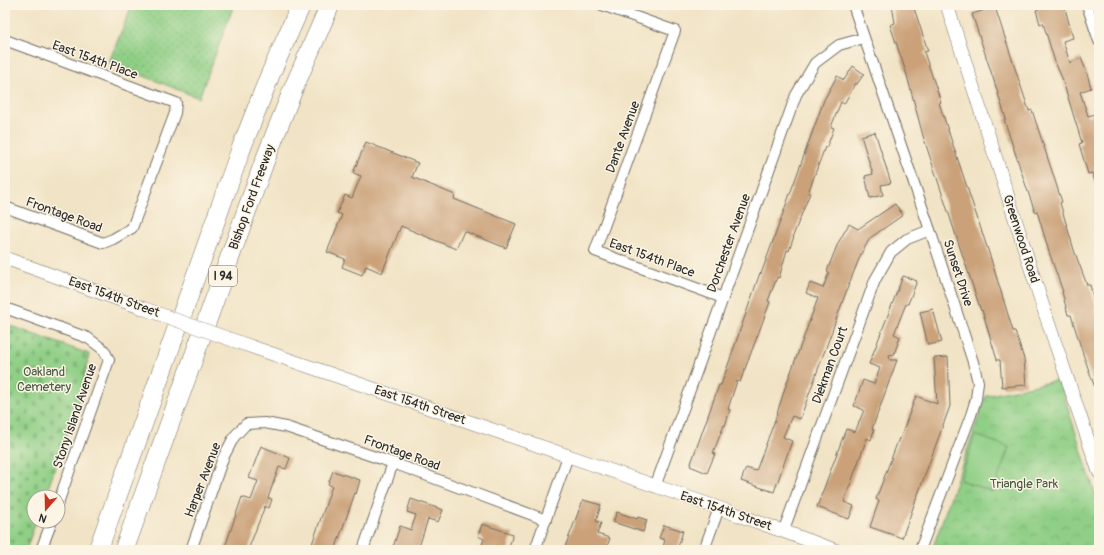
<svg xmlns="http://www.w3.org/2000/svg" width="1104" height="555" viewBox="0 0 1104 555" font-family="Pangolin,sans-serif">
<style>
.grass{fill:url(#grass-dots);stroke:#5e7d58}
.cemetery{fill:url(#cemetery-stones);stroke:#5e7d58}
.park{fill:url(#park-crowns);stroke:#5e7d58}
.garden{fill:#90cf86;stroke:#5e7d58}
.building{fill:#caa179}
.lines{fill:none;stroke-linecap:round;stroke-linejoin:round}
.minor-casing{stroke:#706b61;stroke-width:12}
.tertiary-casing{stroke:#706b61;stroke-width:14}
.motorway-casing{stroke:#706b61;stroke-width:20}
.minor{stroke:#fff;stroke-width:10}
.tertiary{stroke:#fff;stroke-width:13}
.motorway{stroke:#fff;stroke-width:19}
.tertiary-bridge-casing{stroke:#706b61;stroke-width:14;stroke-linecap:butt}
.tertiary-bridge{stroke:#fff;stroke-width:13}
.labels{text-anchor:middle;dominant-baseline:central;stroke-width:3;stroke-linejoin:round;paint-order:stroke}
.shield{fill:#fcf5e5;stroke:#6a6863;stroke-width:1}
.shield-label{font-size:12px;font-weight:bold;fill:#2b2b2b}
.street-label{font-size:13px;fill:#2b2b2b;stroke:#fcf5e5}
.park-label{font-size:13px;fill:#495c46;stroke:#fcf5e5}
</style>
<defs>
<pattern id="grass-dots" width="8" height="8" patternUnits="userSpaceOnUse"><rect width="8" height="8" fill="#90cf86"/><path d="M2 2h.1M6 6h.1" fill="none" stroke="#7cb274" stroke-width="1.8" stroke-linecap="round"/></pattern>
<pattern id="cemetery-stones" width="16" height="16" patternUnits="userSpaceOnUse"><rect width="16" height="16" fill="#90cf86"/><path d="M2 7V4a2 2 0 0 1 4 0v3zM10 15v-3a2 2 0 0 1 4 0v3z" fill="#7cb274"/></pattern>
<pattern id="park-crowns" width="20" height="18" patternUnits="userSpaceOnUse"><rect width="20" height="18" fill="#90cf86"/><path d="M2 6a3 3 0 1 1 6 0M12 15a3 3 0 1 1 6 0" fill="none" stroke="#7cb274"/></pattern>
</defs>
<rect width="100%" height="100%" fill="#fcf5e5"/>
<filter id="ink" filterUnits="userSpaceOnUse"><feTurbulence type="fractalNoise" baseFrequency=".025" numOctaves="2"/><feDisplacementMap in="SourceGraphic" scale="8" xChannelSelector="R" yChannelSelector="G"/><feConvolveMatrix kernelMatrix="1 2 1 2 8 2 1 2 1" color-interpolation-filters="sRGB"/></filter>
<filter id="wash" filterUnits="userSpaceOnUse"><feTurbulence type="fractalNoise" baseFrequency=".012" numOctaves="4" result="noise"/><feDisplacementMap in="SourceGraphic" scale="16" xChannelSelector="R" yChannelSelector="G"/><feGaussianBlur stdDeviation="0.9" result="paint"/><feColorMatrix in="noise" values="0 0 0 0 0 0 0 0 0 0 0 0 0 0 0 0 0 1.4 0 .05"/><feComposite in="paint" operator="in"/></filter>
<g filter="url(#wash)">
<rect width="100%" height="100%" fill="#f1e3c5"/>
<polygon class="grass" points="132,5 234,5 199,98 109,62"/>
<polygon class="cemetery" points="5,324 89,354 81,394 45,497 34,497 34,521 36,521 26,550 5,550"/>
<polygon class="park" points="1059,380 1099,506 1099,550 932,550 986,396"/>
<polygon class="garden" points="975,435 1009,447 993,492 960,480"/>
<g id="blocks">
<g class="building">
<polygon points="892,5 913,5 928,51 924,52 941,102 939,103 990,256 1013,331 1015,331 1024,359 1026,385 1002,387 1000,360 997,360 982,310 981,311 923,136 906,72 890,25 895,23"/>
<polygon points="1037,5 1064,5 1073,38 1063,41 1070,63 1081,58 1087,73 1091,88 1080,92 1088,116 1099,113 1099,187 1097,187 1092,173 1088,174 1079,144 1082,143 1062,78 1055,62 1043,23 1040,24 1036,10 1039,9"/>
<polygon points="995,7 1029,111 1032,110 1062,202 1060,203 1074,250 1087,285 1090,285 1096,308 1095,308 1099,322 1099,396 1098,396 1083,354 1071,315 1068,315 1062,292 1063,292 1049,252 1037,211 1035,212 1027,189 1004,119 1006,119 995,84 972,14"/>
<polygon points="853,66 864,74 857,84 855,84 844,104 841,102 831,127 834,128 827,147 825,147 808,193 810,193 793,236 794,236 789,251 787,250 779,278 777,277 768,301 770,302 763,321 740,382 737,381 728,409 730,410 725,426 724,425 713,453 715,454 707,473 690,466 719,385 721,385 760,273 761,274 824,100 837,76 844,80"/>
<polygon points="875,132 891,183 881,185 883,195 870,198 865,176 873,174 861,136"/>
<polygon points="366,142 418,163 412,177 455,195 454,199 516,224 506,248 464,231 456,249 401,226 382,273 366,266 362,275 342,267 345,259 327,252 342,215 337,213 345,195 352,198 361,176 353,173"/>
<polygon points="895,204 903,215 870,238 861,254 849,284 800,419 792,416 783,437 792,441 774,492 741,481 746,468 756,471 775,420 784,391 818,298 806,293 810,283 823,288 829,272 827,271 838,243 849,224 858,229"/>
<polygon points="903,276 917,281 908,304 906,304 894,334 900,337 894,354 889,355 890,360 897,360 872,429 874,430 871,440 867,438 844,502 854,506 849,519 817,507 846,429 855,432 864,410 854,406 863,380 874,384 880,368 869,364"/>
<polygon points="933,309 942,342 928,345 920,312"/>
<polygon points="948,357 950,406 902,538 870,527 879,501 876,499 899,438 900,439 916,396 937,404 934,358"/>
<polygon points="261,446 290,458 286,469 279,467 268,498 272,499 269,508 265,506 248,550 224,550 242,497 251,500 258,481 249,478"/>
<polygon points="333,471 360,480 356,494 355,493 335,550 310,550 332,486 328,484"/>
<polygon points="411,499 443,510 438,522 428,519 418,550 392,550 400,526 411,530 416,515 407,512"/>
<polygon points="583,500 601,505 596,521 601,523 597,534 610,538 606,550 574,550 565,547"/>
<polygon points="617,512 637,519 638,517 647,520 643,532 613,522"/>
<polygon points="482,524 513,534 508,550 480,550 484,539 478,536"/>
<polygon points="664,525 683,531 677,550 662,550 665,540 659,538"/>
</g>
</g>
</g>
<g filter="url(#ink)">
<use href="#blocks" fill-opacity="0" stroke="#706b61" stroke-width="1"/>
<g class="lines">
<defs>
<g id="minor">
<polyline points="602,5 675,31 595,251 723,298"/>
<polyline points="853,5 930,230 973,362 978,382 976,399 971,415 920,550"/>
<polyline points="1087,5 1099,41"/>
<polyline points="5,40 176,103 175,113 132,228 113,239 103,243 5,207"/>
<polyline points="5,308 88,338 104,350 109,360 58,503"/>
<polyline points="655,487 796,95 815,63 839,45 864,38"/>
<polyline points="783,532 875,280 891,252 907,239 930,230"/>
<polyline points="41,550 52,521"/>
<polyline points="191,550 223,458 234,437 246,424 265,423 286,427 393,463 546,520"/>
<polyline points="363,550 393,463"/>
<polyline points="535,550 568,456"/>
<polyline points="704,550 719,508"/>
</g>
<g id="tertiary">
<polyline points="947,5 1046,316 1099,472"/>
<polyline points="5,258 145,309"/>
<polyline points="238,342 719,508 835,550"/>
</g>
<g id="motorway">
<polyline points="98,550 241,149 270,75 301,5"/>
<polyline points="124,550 265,160 294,87 330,5"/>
</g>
</defs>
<use href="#minor" class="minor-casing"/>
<use href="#tertiary" class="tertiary-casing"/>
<use href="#motorway" class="motorway-casing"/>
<use href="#minor" class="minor"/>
<use href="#tertiary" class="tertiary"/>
<use href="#motorway" class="motorway"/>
<defs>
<polyline id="tertiary-bridge" points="145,309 238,342"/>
</defs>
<use href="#tertiary-bridge" class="tertiary-bridge-casing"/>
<use href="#tertiary-bridge" class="tertiary-bridge"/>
</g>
</g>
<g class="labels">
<rect class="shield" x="209" y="266" width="28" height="20" rx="3"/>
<g class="shield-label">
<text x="223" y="276">I 94</text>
</g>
<g class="street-label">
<text transform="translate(95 60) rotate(20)">East 154th Place</text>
<text transform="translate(623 137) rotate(-70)">Dante Avenue</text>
<text transform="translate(252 197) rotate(-70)">Bishop Ford Freeway</text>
<text transform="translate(64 215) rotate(20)">Frontage Road</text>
<text transform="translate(1021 239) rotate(72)">Greenwood Road</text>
<text transform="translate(729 243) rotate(-70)">Dorchester Avenue</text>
<text transform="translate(652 258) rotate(20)">East 154th Place</text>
<text transform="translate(958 273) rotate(72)">Sunset Drive</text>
<text transform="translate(114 297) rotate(20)">East 154th Street</text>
<text transform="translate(830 365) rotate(-70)">Diekman Court</text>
<text transform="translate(420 405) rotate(19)">East 154th Street</text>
<text transform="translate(75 416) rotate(-71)">Stony Island Avenue</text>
<text transform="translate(402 453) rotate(20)">Frontage Road</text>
<text transform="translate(203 480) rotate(-69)">Harper Avenue</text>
<text transform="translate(726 511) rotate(19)">East 154th Street</text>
</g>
<g class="park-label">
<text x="44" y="372">Oakland<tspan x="44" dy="15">Cemetery</tspan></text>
<text x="1024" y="484">Triangle Park</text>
</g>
</g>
<rect width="1104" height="555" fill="none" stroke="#fcf5e5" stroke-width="20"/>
<g transform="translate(46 509) rotate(200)"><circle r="19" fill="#fcf5e5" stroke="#a8a49b"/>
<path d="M0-3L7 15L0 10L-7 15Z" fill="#c8321e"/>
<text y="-6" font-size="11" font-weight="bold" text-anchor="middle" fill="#2b2b2b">N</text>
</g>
</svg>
